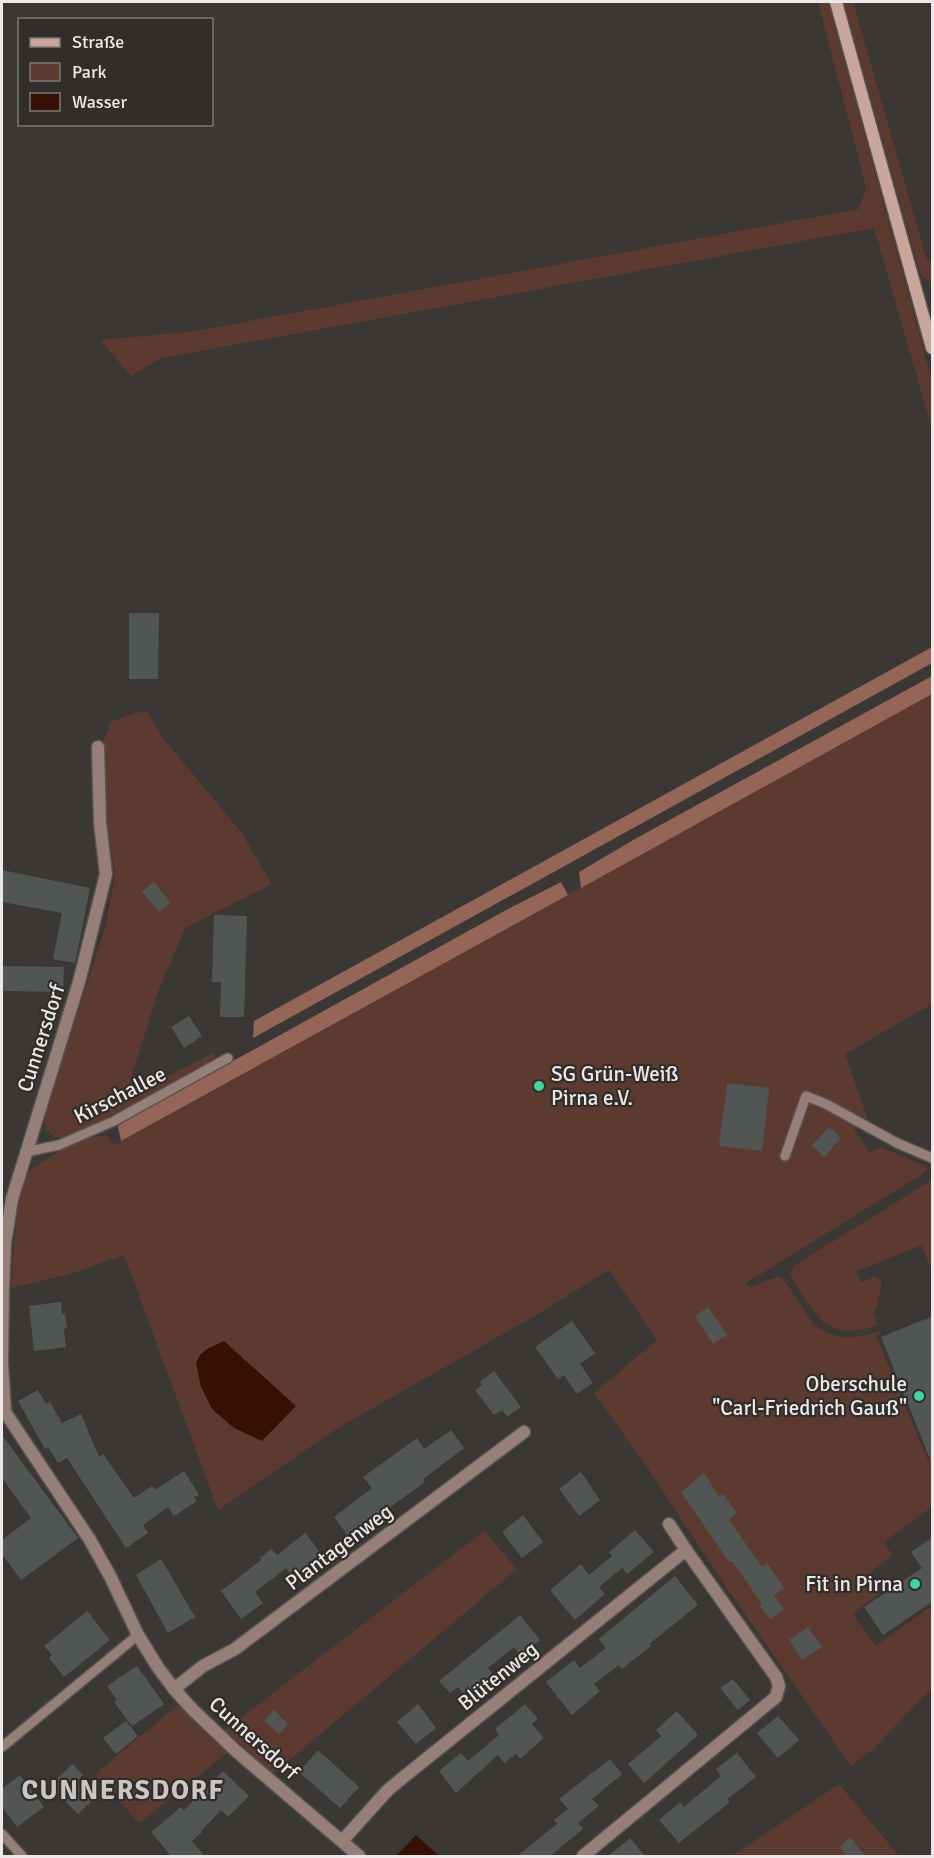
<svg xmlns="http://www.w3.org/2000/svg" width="934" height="1858" viewBox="0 0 934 1858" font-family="Signika,sans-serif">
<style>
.green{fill:#5d3a2f}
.forest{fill:#956657}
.water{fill:#371004}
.building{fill:#515654}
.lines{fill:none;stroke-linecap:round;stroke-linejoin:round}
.service-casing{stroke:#575351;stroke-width:12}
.minor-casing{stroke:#575351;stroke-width:15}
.secondary-casing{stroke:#575351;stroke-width:15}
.service{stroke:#957f78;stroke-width:9}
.minor{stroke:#957f78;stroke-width:12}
.secondary{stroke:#c9a69b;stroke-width:12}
.poi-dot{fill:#41d4a1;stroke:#312d2b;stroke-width:2}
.labels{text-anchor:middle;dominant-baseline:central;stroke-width:4.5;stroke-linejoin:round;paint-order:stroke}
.street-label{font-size:21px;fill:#ebe8e7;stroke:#312d2b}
.poi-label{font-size:21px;fill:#ebe8e7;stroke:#312d2b;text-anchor:end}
.district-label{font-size:27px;font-weight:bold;letter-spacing:1.5px;fill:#cbc5c3;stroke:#312d2b}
</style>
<rect width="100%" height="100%" fill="#3b3735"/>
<g class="green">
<polygon points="818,2 828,2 932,381 932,429 874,228 162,358 131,376 100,340 190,332 859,209 866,187"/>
<polygon points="844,2 853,2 927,261 932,263 932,283 921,276"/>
<path d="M932,694V1004L845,1054L867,1117L854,1129L870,1153L880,1147L924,1165L927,1169L924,1173L746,1283L748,1286C760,1288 768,1275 781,1278C793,1290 801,1306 811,1320C828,1342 857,1339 880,1331L881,1333L876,1336L928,1460L932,1458V1507L884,1542L892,1555L867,1576L879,1594L853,1614L876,1646L929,1608L932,1612V1688L872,1750L851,1766L722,1581L647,1467L594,1393L657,1340L609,1270L538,1314L338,1428L218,1510L124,1255L70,1274L12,1288C13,1249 16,1212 25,1174C44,1160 84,1133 107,1136L114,1145Z"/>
<polygon points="147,712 162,737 241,832 272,884 185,928 158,992 125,1098 215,1052 213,1062 78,1133 65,1137 55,1137 45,1128 46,1112 106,924 115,875 108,830 102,745 111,722 134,713"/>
<path d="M932,1180V1267L929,1264L922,1245L856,1272L861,1283L874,1277L879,1279L882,1283L876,1309L873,1312L877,1325C827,1343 817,1317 792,1279L790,1274L795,1265Z"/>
<polygon points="484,1531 517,1569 273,1774 225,1730"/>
<polygon points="178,1705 227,1753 139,1823 95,1774"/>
<polygon points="839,1784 899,1856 732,1856"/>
</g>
<g class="forest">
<polygon points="932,647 932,663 253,1038 254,1021"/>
<polygon points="932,676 932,694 581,888 579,872 635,839"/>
<polygon points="561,882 568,895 121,1141 118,1126 130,1118 508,909"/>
</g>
<g class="water">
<polygon points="224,1341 296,1406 262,1441 234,1428 212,1409 201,1387 196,1363 200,1355 207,1349"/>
<polygon points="416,1835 439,1856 397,1855"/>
</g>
<g class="building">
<polygon points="129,613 159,613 158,679 129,679"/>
<polygon points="2,870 90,888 75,963 53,959 62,913 2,902"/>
<polygon points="154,882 170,903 159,912 142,892"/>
<polygon points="214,915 247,916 244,1017 220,1017 221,982 212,982"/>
<polygon points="2,966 64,967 63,992 2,991"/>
<polygon points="189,1016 202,1036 184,1048 171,1027"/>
<polygon points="727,1083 769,1088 762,1151 719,1146"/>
<polygon points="829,1127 841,1138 824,1157 812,1145"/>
<polygon points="61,1302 62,1314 65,1314 67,1328 64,1329 66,1347 34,1351 29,1306"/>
<polygon points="708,1307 727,1335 713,1344 695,1316"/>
<polygon points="933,1316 933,1464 932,1464 881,1337"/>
<polygon points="572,1321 595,1353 580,1364 593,1383 577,1394 564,1375 558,1379 535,1347"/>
<polygon points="494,1371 521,1407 507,1417 502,1410 494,1415 475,1390 482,1385 480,1382"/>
<polygon points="38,1390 46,1404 50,1402 62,1423 81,1414 99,1457 103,1454 134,1498 152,1486 155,1490 184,1471 199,1495 194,1497 197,1501 174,1516 168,1507 143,1525 148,1533 126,1548 67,1458 58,1463 48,1447 45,1449 18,1401"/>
<polygon points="451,1430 464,1448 423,1479 425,1482 371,1521 372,1523 357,1534 354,1531 348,1536 334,1517 372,1488 363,1477 417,1438 424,1449"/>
<polygon points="2,1435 78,1538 21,1580 2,1554 2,1540 31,1518 2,1478"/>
<polygon points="581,1472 600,1500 579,1516 559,1489"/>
<polygon points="704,1473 719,1497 723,1494 737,1513 729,1520 762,1567 767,1563 784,1588 774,1595 784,1609 770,1619 760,1606 762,1604 732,1561 729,1562 681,1492"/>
<polygon points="523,1515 543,1542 522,1558 502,1532"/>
<polygon points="635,1530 654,1552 627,1574 622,1568 599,1587 605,1594 575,1620 550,1590 581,1564 589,1575 612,1556 609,1552"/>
<polygon points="305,1533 323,1556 294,1579 286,1568 255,1592 263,1603 241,1619 221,1591 261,1560 260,1558 271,1549 277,1555"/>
<polygon points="933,1537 933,1601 883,1635 864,1607 922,1568 911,1552"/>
<polygon points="161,1559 195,1617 168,1633 136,1575"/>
<polygon points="675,1576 698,1605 649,1644 651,1646 622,1669 619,1665 594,1684 600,1691 572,1715 546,1682 574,1660 580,1668 606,1648 599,1639"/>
<polygon points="87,1611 110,1640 64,1677 49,1658 52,1655 44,1646"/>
<polygon points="520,1615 540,1640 521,1656 514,1647 488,1668 498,1681 472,1703 458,1687 450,1693 439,1681"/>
<polygon points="808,1627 822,1647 802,1660 789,1640"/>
<polygon points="137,1666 164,1704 132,1726 114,1702 117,1700 107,1686"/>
<polygon points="733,1679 750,1700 738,1710 720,1688"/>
<polygon points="418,1704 436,1728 416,1744 397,1722"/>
<polygon points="525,1704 538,1719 532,1724 544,1738 520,1759 516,1754 504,1763 498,1755 456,1793 439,1771 461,1753 468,1761 499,1735 495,1729"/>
<polygon points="274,1710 288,1724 279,1734 264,1721"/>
<polygon points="677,1711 698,1735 644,1783 628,1764 661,1736 656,1730"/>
<polygon points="778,1716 799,1740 778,1758 757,1733"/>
<polygon points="126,1721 138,1736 116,1754 103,1738"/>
<polygon points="318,1750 359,1787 340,1808 299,1772"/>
<polygon points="737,1753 756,1777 727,1799 730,1802 679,1843 659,1820 680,1802 684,1807 721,1776 716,1769"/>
<polygon points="610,1759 622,1774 592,1799 599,1806 578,1823 583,1829 549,1857 516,1857 557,1824 554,1820 568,1809 559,1799"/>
<polygon points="73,1764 83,1775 79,1779 96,1797 78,1814 50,1785"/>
<polygon points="223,1771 249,1796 228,1817 221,1810 201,1831 202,1832 192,1841 205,1857 172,1857 151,1832 181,1807 184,1810"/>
<polygon points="20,1775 44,1807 17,1827 2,1807 2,1789"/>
<polygon points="850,1837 866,1857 847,1857 839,1847"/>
<polygon points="630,1838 646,1857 607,1857"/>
</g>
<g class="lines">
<defs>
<g id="service">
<polyline points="25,1152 59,1145 114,1121 228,1058"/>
<polyline points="785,1156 806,1096 826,1104 897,1143 932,1158"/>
<polyline points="2,1747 138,1635"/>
<polyline points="2,1834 22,1856"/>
</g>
<g id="minor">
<polyline points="98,747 100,823 106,874 79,982 12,1199 5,1243 3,1288 2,1363 5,1412 90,1540 110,1576 138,1635 157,1666 174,1689 193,1710 236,1751 359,1856"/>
<polyline points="669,1524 686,1550"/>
<polyline points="174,1689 203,1666 235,1649 524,1432"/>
<polyline points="342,1841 387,1791 400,1780 686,1550 776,1677 779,1686 776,1697 583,1856"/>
</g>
<polyline id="secondary" points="836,2 932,348"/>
</defs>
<use href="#service" class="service-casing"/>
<use href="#minor" class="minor-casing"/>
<use href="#secondary" class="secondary-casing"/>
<use href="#service" class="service"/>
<use href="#minor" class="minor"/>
<use href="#secondary" class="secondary"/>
</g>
<g class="poi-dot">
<circle cx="539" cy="1086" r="6"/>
<circle cx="919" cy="1396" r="6"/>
<circle cx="915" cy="1584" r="6"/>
</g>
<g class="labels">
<g class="street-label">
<text transform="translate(41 1038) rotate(-72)">Cunnersdorf</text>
<text transform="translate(120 1095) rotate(-27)">Kirschallee</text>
<text transform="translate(339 1547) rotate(-37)">Plantagenweg</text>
<text transform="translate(498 1676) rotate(-39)">Blütenweg</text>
<text transform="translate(254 1738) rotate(42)">Cunnersdorf</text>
</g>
<g class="poi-label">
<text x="551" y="1074" text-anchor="start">SG Grün-Weiß<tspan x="551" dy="24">Pirna e.V.</tspan></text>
<text x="907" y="1384">Oberschule<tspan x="907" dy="24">"Carl-Friedrich Gauß"</tspan></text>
<text x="903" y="1584">Fit in Pirna</text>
</g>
<g class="district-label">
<text x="123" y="1790">CUNNERSDORF</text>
</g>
</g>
<rect width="934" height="1858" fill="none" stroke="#ebe8e7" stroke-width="6"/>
<rect x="18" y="18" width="195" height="108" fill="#312d2b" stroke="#7b7876" stroke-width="1.5"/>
<rect x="30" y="38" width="30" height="9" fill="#c9a69b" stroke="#7b7876" stroke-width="1.5"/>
<text x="72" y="48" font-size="18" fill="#ebe8e7">Straße</text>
<rect x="30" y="63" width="30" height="18" fill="#5d3a2f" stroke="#7b7876" stroke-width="1.5"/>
<text x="72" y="78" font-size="18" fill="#ebe8e7">Park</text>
<rect x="30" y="93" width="30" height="18" fill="#371004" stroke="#7b7876" stroke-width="1.5"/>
<text x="72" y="108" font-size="18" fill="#ebe8e7">Wasser</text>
</svg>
